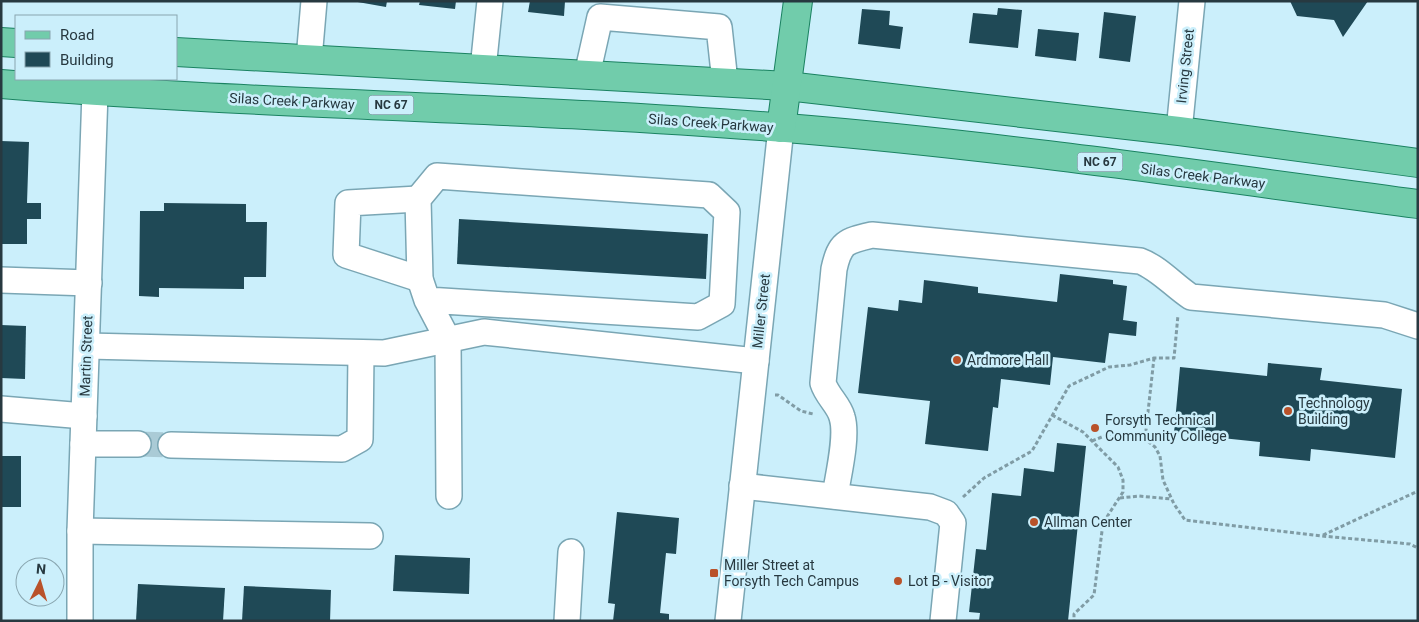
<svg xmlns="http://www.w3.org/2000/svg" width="1419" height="622" viewBox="0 0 1419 622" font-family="Roboto,sans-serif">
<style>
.building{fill:#1f4956}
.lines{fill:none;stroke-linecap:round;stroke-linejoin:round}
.minor-tunnel{stroke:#aacbd6;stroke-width:25;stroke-dasharray:25 12;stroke-linecap:butt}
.minor-casing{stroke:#7aa6b4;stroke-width:28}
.major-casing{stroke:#1a8261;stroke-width:30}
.path{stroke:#809ca5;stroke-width:3;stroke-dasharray:4 2.5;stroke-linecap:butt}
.minor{stroke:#fff;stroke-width:25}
.major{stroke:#71ccab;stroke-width:28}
.poi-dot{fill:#b9522a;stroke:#cbeffb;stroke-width:2}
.labels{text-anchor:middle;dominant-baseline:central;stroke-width:5;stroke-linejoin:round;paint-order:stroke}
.shield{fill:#cbeffb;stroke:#587078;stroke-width:1}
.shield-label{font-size:12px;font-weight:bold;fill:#273940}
.street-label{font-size:14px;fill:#273940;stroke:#cbeffb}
.poi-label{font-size:14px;fill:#273940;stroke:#cbeffb;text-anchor:start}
</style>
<rect width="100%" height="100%" fill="#cbeffb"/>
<g class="building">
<polygon points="352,1 387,1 386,7"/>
<polygon points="420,1 456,1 455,9 419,5"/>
<polygon points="530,1 565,1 564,16 528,12"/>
<polygon points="1290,1 1368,1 1343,37 1334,20 1297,16"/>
<polygon points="998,8 1022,10 1018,48 969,43 973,13 997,15"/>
<polygon points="862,9 890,11 889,25 903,27 900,49 858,44"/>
<polygon points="1104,12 1136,16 1130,62 1099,58"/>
<polygon points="1038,29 1079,33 1076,61 1035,56"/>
<polygon points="1,141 29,142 27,203 41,203 41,219 27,219 27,244 1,244"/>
<polygon points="164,203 246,204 246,222 267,222 266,277 244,277 244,289 159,288 159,297 139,296 140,211 164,211"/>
<polygon points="459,219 708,234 706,279 457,264"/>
<polygon points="1060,274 1113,280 1113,284 1127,286 1123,320 1137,322 1136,336 1109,333 1105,363 1053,357 1050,385 1001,379 998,408 993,407 988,451 925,444 930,401 858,393 868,307 898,311 899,300 922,303 924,280 978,287 978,293 1057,302"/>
<polygon points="1,325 26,326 25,379 1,378"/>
<polygon points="1268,363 1322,368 1320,380 1402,389 1395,458 1311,449 1310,461 1259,456 1260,442 1174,433 1180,367 1267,376"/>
<polygon points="1057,443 1086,446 1068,621 979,621 980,613 969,612 976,549 986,550 992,493 1021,496 1024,468 1054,472"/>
<rect x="1" y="456" width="20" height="51"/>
<polygon points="617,512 679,518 676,554 666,553 660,613 669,614 669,621 613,621 615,604 608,603"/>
<polygon points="395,555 470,558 469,594 393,591"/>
<polygon points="138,584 225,588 223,621 136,621"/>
<polygon points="244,586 331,590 330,621 242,621"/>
</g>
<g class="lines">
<polyline class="minor-tunnel" points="138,444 171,445"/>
<defs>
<g id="minor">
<polyline points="309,59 314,1"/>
<polyline points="483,69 490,1"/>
<polyline points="587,75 600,17 719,27 725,82"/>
<polyline points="1179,131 1192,1"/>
<polyline points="418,199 348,203 346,255 420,279"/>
<polyline points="1,280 89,283"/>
<polyline points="427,300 698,317 722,304 727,212 709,195 437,176 418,199 420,279 427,300 448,340 449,496"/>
<polyline points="87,346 384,353 484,332 756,361"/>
<polyline points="1,409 84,416"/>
<polyline points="83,444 138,444"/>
<polyline points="171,445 342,449 360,439 361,353"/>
<polyline points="742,486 930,507 946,513 953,523 943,621"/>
<path d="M835,496C838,476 848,436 842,417C839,405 827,396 823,383L834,269C840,242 846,241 872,235L1140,261C1159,268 1174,286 1191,297L1384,315L1418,326"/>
<polyline points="80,531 370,536"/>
<polyline points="80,621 80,531 95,92"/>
<polyline points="567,621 571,552"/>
<polyline points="728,621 781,128"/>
</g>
<g id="major">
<polyline points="1,42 16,43"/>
<polyline points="176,52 787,86 1179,131 1418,163"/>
<path d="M1,84C263,105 525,107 786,128C997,145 1208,176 1418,204"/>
<polyline points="781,128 798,1"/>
</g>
</defs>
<use href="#minor" class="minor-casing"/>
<use href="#major" class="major-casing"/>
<g class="path">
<polyline points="775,395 778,395 801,411 813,414"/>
<polyline points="1052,415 1083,432 1118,467 1123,480 1123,492 1103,523 1094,595 1074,614 1074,621"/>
<polyline points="1145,439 1154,358"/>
<polyline points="1092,441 1109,434 1145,439 1155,447 1160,456 1163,480 1174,504 1185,520 1322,536 1410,544 1418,548"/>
<polyline points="963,497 984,478 1032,451 1069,386 1109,367 1130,365 1154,358 1174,358 1178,315"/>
<polyline points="1120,498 1139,496 1171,499"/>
<polyline points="1323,535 1418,491"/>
</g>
<use href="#minor" class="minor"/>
<use href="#major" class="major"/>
</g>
<g class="poi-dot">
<circle cx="957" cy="360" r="5"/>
<circle cx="1288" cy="411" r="5"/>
<circle cx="1095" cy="428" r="5"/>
<circle cx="1034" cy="522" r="5"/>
<rect x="709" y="568" width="10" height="10" rx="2.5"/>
<circle cx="898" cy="581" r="5"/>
</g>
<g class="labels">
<g class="shield">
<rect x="368.5" y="95.5" width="45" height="19" rx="4"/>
<rect x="1077.5" y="152.5" width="45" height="19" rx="4"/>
</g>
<g class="shield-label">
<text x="391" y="105">NC 67</text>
<text x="1100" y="162">NC 67</text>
</g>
<g class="street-label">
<text transform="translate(1185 66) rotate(-84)">Irving Street</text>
<text transform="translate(292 101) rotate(3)">Silas Creek Parkway</text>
<text transform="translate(711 123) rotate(4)">Silas Creek Parkway</text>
<text transform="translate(1203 176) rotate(7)">Silas Creek Parkway</text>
<text transform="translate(761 311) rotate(-84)">Miller Street</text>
<text transform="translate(86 356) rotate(-88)">Martin Street</text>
</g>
<g class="poi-label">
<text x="967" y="360">Ardmore Hall</text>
<text x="1298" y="403">Technology<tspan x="1298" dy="16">Building</tspan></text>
<text x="1105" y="420">Forsyth Technical<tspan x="1105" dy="16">Community College</tspan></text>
<text x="1044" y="522">Allman Center</text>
<text x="724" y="565">Miller Street at<tspan x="724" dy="16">Forsyth Tech Campus</tspan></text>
<text x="908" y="581">Lot B - Visitor</text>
</g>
</g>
<rect width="1419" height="622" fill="none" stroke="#273940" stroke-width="5"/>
<rect x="15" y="15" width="162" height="65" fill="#cbeffb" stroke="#89a6b0"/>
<rect x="25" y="31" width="25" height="8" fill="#71ccab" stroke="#89a6b0"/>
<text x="60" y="40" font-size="15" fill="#273940">Road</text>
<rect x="25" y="52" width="25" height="15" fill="#1f4956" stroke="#89a6b0"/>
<text x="60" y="65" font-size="15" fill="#273940">Building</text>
<g transform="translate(40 582) rotate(5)"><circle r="24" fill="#cbeffb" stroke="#89a6b0"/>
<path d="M0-4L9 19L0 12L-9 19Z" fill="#b9522a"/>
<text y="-8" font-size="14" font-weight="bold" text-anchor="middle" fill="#273940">N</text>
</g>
</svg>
